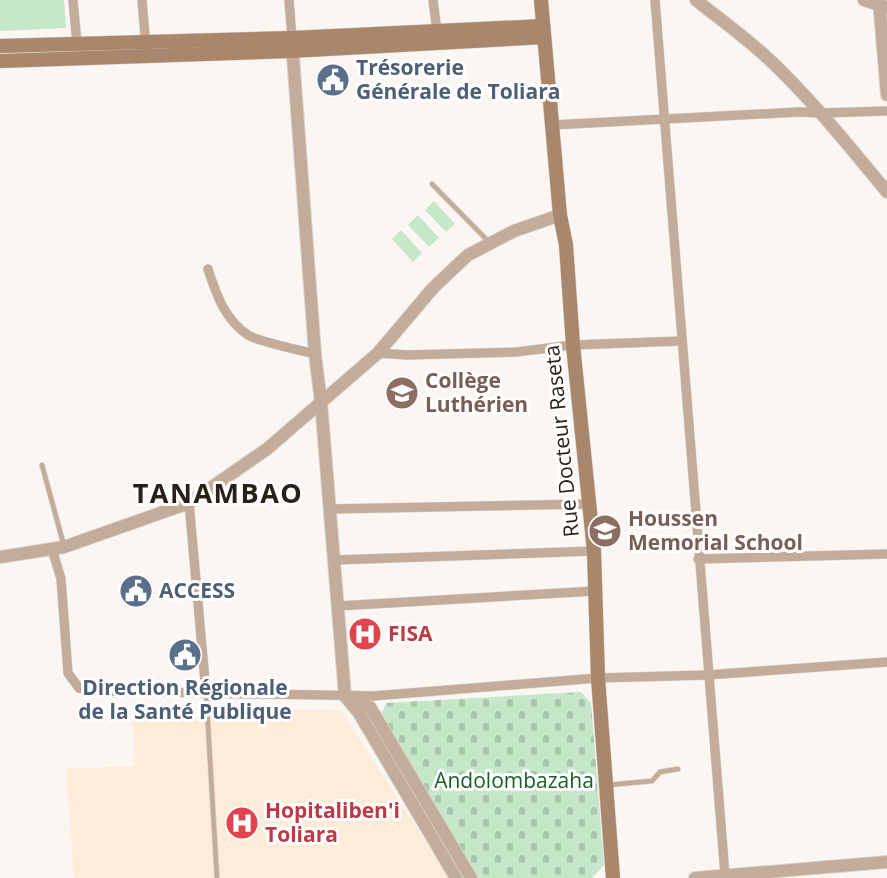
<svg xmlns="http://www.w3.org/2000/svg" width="887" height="878" viewBox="0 0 887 878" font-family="'Open Sans',sans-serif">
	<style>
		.built { fill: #feebd8 }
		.cemetery { fill: url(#cemetery-stones) }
		.garden { fill: #c6e7c9 }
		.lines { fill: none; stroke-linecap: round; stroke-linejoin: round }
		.service-casing { stroke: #d9d4ce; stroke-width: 6 }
		.minor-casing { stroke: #d9d4ce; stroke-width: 10 }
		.tertiary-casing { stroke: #d9d4ce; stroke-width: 14 }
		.secondary-casing { stroke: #d9d4ce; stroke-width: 15 }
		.service { stroke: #c3ac9a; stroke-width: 4.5 }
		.minor { stroke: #c3ac9a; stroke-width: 9 }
		.tertiary { stroke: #c3ac9a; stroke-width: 12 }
		.secondary { stroke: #a9876d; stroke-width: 14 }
		.labels { text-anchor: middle; stroke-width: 6; stroke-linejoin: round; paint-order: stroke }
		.service-label { font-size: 21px; font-weight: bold; fill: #4e5e75; stroke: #fff; text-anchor: start }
		.education-label { font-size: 21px; font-weight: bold; fill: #785e54; stroke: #fff; text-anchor: start }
		.street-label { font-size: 21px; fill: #292017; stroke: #fff }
		.health-label { font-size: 21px; font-weight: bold; fill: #be3a42; stroke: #fff; text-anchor: start }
		.park-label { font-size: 21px; fill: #166029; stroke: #fff }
		.district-label { font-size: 27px; font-weight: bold; letter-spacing: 1.5px; fill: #292017; stroke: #fff }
	</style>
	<defs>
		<pattern id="cemetery-stones" width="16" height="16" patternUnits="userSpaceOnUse" patternTransform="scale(1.5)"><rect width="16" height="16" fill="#c6e7c9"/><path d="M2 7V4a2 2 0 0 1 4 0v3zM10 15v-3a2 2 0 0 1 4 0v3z" fill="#aac6ac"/></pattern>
	</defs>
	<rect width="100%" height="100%" fill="#fbf6f1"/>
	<!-- built -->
	<path class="built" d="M181,708l1,13 49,-1v-11l105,1 6,2 107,166h-375l-8,-109 69,-3 -3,-57z"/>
	<!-- cemetery -->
	<path class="cemetery" d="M581,692l10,11 13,162 -12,13h-119l-93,-161 6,-14z"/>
	<!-- garden -->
	<g class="garden">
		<path d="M0,0h64l2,28 -66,3z"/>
		<path d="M434,201l21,23 -9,8 -21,-22z"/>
		<path d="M418,215l21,23 -10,9 -21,-22z"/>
		<path d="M401,230l21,23 -9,9 -21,-23z"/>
	</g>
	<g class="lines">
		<!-- service casing -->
		<g class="service-casing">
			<g id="service">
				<path d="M432,184l57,58"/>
				<path d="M42,465l22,81"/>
				<path d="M206,692l11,186"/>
				<path d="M608,785l44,-4 8,-9 18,-3"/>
			</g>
		</g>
		<!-- minor casing -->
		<g class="minor-casing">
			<g id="minor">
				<path d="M73,0l4,44"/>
				<path d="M142,0l4,47"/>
				<path d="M289,0l3,38"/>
				<path d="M433,0l4,31"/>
				<path d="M655,0l70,875"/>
				<path d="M552,125l247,-13 22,1 66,-2"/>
				<path d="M208,269c8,25 17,51 40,66 11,7 52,15 67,19"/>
				<path d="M378,353l29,2 109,-3 57,-7 108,-4"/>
				<path d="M189,503l17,189"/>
				<path d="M330,509l259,-5"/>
				<path d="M52,549l9,30 7,94 11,15 15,3 279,5 225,-18 109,-3 180,-13"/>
				<path d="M698,559l189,-5"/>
				<path d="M334,560l260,-9"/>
				<path d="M338,606l257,-15"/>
			</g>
		</g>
		<!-- tertiary casing -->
		<g class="tertiary-casing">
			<g id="tertiary">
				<path d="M696,0c30,24 61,46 88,74 37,37 70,78 103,118"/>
				<path d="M864,0l22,7"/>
				<path d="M879,0l8,95"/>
				<path d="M292,43l23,311 6,48 24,294 14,17 97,165"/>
				<path d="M0,557l64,-10 125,-44 78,-54 111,-96 55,-65 35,-33 46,-24 46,-16"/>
				<path d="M347,697l23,10 101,171"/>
				<path d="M695,878l192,-16"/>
			</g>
		</g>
		<!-- secondary casing -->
		<g class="secondary-casing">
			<g id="secondary">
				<path d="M541,0l19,215 6,30 7,100 21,206 4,127 15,200"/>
				<path d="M0,46l292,-8 251,-12"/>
				<path d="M0,61l291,-10 253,-14"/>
			</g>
		</g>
		<!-- service -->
		<use href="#service" class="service"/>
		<!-- minor -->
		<use href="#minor" class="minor"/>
		<!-- tertiary -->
		<use href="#tertiary" class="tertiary"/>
		<!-- secondary -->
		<use href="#secondary" class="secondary"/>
	</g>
	<!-- icons -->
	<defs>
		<g id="civic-disc" transform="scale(1.725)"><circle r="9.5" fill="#5c6f8a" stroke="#fff"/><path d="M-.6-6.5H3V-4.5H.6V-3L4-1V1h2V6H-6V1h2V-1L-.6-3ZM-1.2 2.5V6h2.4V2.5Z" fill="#fff"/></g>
		<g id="school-disc" transform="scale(1.725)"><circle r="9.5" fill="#8d6e63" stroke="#fff"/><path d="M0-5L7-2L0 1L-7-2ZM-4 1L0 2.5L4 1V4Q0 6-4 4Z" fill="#fff"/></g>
		<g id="hospital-disc" transform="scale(1.725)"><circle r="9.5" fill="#e0444e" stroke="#fff"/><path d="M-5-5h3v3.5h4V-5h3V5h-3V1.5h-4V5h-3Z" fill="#fff"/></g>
	</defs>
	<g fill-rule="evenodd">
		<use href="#civic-disc" x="333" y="80"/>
		<use href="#school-disc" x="402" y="393"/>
		<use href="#school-disc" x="605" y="531"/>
		<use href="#civic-disc" x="136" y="591"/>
		<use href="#hospital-disc" x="365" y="634"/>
		<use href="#civic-disc" x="185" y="655"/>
		<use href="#hospital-disc" x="242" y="823"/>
	</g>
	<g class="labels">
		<!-- service labels -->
		<g class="service-label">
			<text x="356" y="75">Trésorerie<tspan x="356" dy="24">Générale de Toliara</tspan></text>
			<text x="159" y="598">ACCESS</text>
			<text x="185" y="695" text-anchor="middle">Direction Régionale<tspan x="185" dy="24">de la Santé Publique</tspan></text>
		</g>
		<!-- education labels -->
		<g class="education-label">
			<text x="425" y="388">Collège<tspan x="425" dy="24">Luthérien</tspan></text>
			<text x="628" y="526">Houssen<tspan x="628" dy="24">Memorial School</tspan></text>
		</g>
		<!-- street labels -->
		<g class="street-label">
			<text transform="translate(562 441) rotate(-96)" y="7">Rue Docteur Raseta</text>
		</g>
		<!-- health labels -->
		<g class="health-label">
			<text x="388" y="641">FISA</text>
			<text x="265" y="818">Hopitaliben'i<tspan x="265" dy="24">Toliara</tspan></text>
		</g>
		<!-- park labels -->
		<g class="park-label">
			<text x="514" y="788">Andolombazaha</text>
		</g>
		<!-- district labels -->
		<g class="district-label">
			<text x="218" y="503">TANAMBAO</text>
		</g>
	</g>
</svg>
